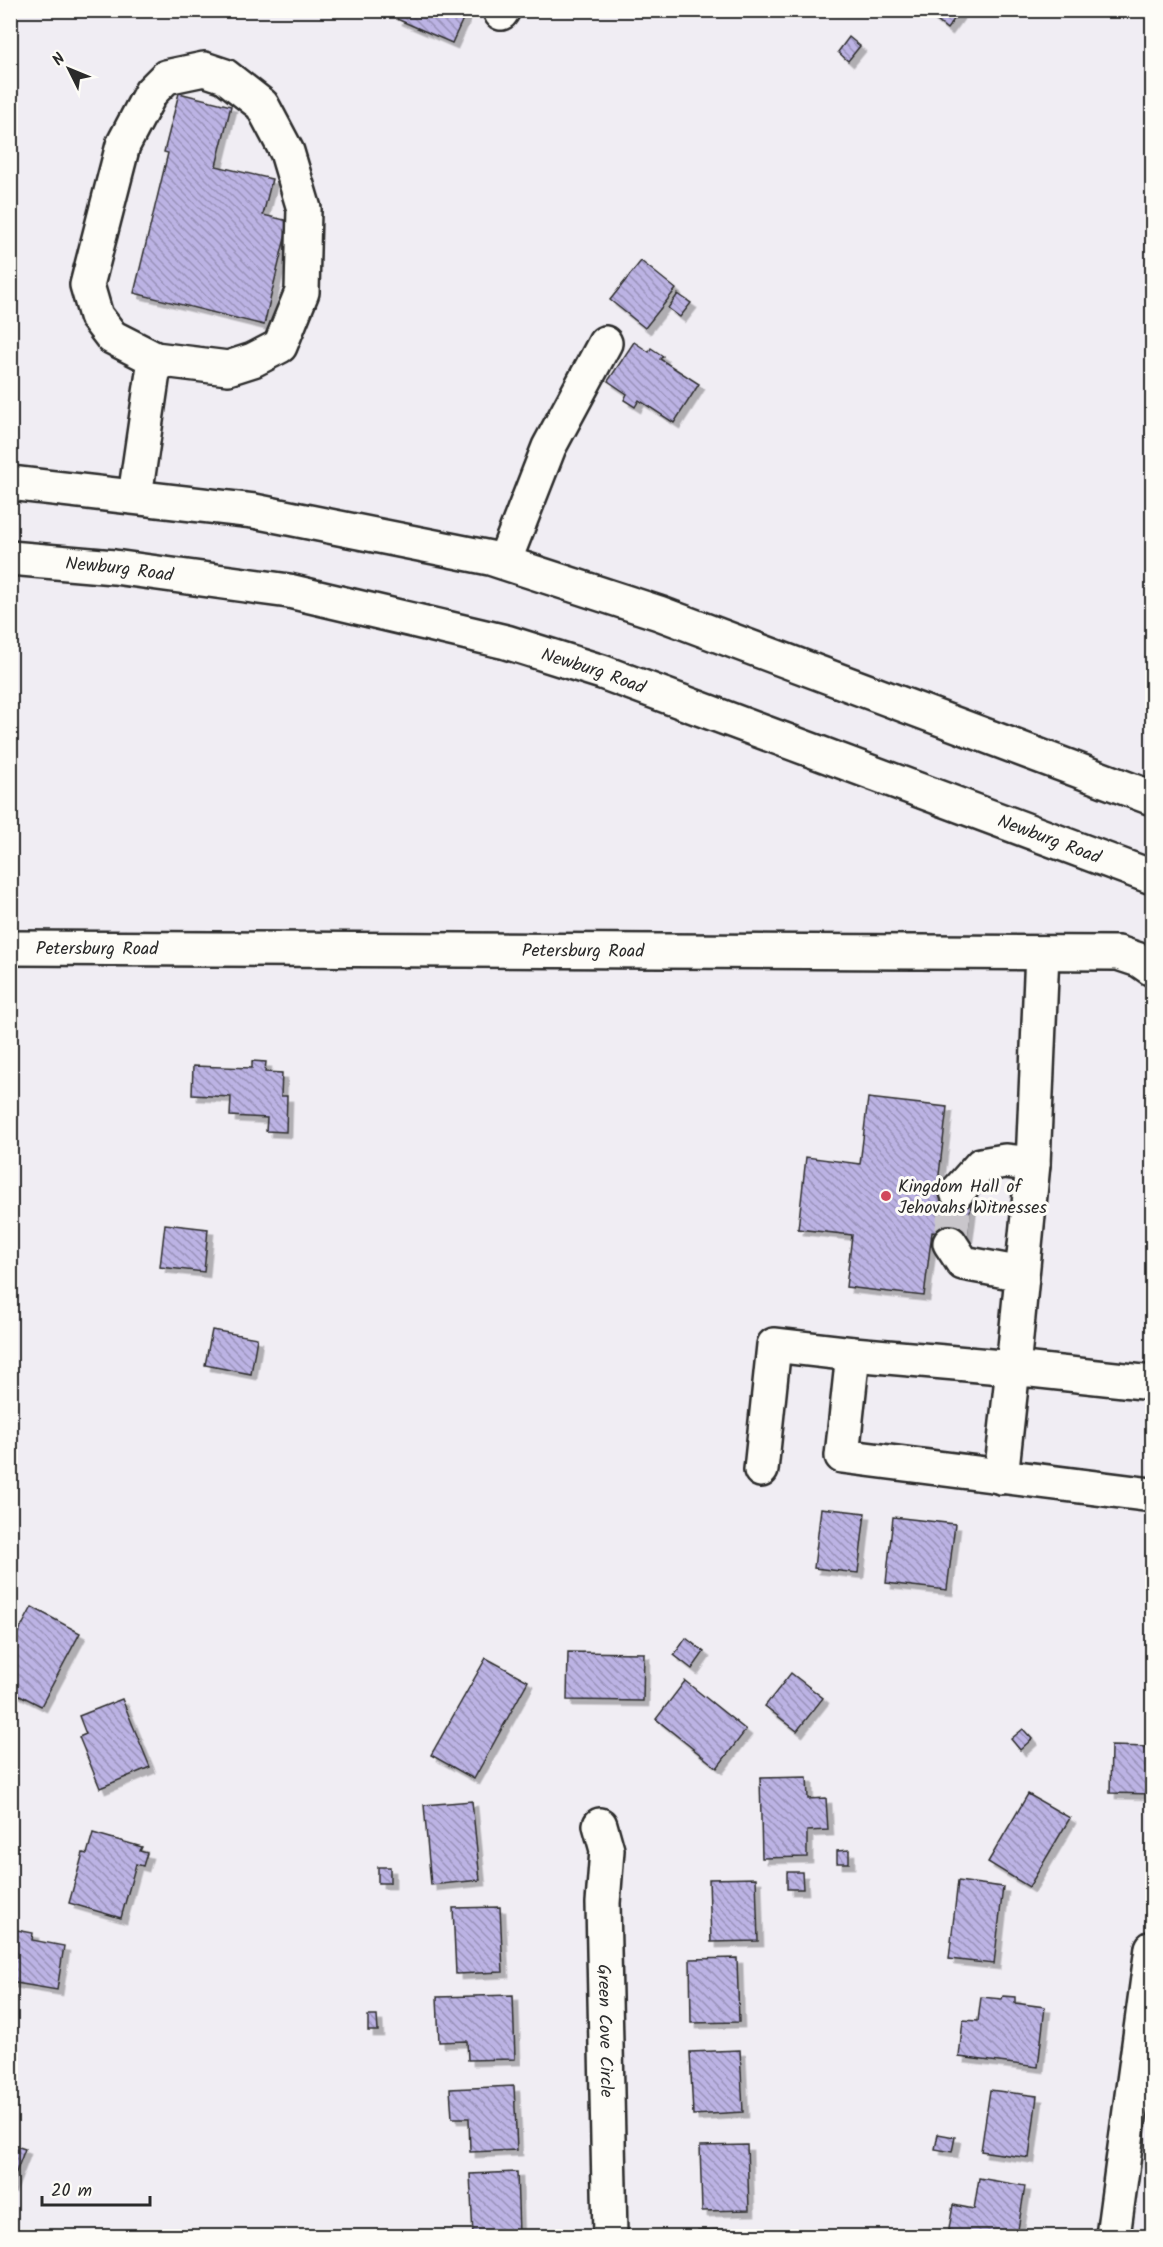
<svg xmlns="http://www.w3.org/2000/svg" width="1163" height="2247" viewBox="0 0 1163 2247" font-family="Kalam,sans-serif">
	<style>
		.building { fill: url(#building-back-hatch); stroke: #2b2b2b; stroke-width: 1.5; filter: url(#shadow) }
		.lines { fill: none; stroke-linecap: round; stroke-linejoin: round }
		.minor-tunnel { stroke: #c9c6cb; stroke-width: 33; stroke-dasharray: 33 16; stroke-linecap: butt }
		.minor-casing { stroke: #2b2b2b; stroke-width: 38 }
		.major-casing { stroke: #2b2b2b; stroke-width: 38 }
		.minor { stroke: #fdfcf7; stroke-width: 33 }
		.major { stroke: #fdfcf7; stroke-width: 33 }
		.poi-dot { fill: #d1495b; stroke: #fdfcf7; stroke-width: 2 }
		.labels { text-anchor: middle; stroke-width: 6; stroke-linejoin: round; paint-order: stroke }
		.street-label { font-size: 18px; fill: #2b2b2b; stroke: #fdfcf7 }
		.poi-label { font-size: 18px; fill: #2b2b2b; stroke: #fdfcf7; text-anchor: start }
	</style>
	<defs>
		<pattern id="building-back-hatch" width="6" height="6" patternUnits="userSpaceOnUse" patternTransform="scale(1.5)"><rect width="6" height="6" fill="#bcb3e4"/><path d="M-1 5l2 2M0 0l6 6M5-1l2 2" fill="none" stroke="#9992b9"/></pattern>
		<filter id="shadow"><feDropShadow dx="5.5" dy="5.5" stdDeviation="0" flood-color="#0004"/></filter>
	</defs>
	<rect width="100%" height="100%" fill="#f0edf3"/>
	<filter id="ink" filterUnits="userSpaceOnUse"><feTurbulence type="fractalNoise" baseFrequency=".0167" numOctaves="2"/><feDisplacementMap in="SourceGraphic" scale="12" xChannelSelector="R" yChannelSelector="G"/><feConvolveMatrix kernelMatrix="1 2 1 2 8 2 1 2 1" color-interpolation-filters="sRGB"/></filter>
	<g filter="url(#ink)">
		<!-- building -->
		<g class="building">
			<path d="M401,10h66l-15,33 -55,-24z"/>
			<path d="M923,10h38l-14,19z"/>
			<path d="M849,37l11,9 -12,15 -10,-9z"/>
			<path d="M179,93l52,13 -15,60 56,13 -9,36 26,6 -25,104 -130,-32 34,-140 -4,-1z"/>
			<path d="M641,261l35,28 -31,39 -35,-28z"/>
			<path d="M678,294l13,9 -11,14 -12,-9z"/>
			<path d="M634,342l15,10 2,-4 12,8 -3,3 39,25 -25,39 -35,-23 -4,7 -11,-7 3,-6 -19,-13z"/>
			<path d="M252,1061l14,1 -1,10 17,1 -1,23h6l-1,36 -20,-1 1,-13 -37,-2 1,-19 -39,-2 1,-29 59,2z"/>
			<path d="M868,1098l79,9 -10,85 35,5 -5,39 -35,-4 -8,64 -78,-9 6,-52 -54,-6 8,-72 54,7z"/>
			<path d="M165,1224l43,5 -4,43 -44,-5z"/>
			<path d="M212,1330l45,8 -6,36 -46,-9z"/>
			<path d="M821,1508l44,5 -7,60 -44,-5z"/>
			<path d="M893,1517l62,7 -8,66 -61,-7z"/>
			<path d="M32,1607l48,26 -39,73 -31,-16v-42z"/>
			<path d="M686,1638l18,14 -12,17 -18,-14z"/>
			<path d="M568,1652l76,1 -1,48 -76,-1z"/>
			<path d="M486,1658l42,23 -54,98 -43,-24z"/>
			<path d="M791,1673l32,25 -26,33 -32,-25z"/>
			<path d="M685,1681l61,49 -29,38 -61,-49z"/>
			<path d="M122,1699l28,68 -50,21 -21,-51 7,-3 -7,-18z"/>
			<path d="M1023,1729l9,10 -12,11 -9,-11z"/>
			<path d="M1111,1746l41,1v47l-42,-1z"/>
			<path d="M807,1777l1,22 18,-1 2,32 -21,1v26l-45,1 -2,-80z"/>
			<path d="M1028,1794l42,24 -41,69 -41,-25z"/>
			<path d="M472,1801l8,79 -49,5 -7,-80z"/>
			<path d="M93,1833l49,14 -2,4 7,2 -4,13 -7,-2 -15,54 -52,-15 14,-50 4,1z"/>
			<path d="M849,1850v13h-12v-12z"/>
			<rect x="378" y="1867" width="12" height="16"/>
			<path d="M787,1872h15l1,17h-16z"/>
			<path d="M756,1878l2,63 -47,1 -2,-63z"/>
			<path d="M958,1881l45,6 -9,77 -45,-5z"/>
			<path d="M500,1907l3,65 -47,2 -3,-66z"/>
			<path d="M17,1930l16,3 -1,7 32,6 -7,44 -47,-8v-46l6,1z"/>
			<path d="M737,1958l2,64 -48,1 -1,-64z"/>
			<path d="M513,1995l2,64 -47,1 -1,-19 -28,1 -2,-45z"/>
			<path d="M1003,1996l12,1v6l30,4 -7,60 -79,-10 4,-37 15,1 3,-24 21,2z"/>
			<path d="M368,2016h9l1,15h-10z"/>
			<path d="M740,2050l3,62 -50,3 -3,-63z"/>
			<path d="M514,2086l3,64 -47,2 -1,-34h-17l-2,-29z"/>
			<path d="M990,2090l47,6 -8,62 -48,-7z"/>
			<path d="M938,2134l17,3 -3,15 -17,-3z"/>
			<path d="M10,2144l15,5 -15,39z"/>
			<path d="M747,2145l2,65 -47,1 -2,-65z"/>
			<path d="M517,2172l2,62 -46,2 -3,-62z"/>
			<path d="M979,2178l46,8 -8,50 -69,-1 5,-30 21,4z"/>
			<path d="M745,2229l1,7h-47l-1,-6z"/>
		</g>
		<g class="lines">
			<!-- minor-tunnel -->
			<path class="minor-tunnel" d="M950,1243l7,-51"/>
			<!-- minor casing -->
			<g class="minor-casing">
				<g id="minor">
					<path d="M501,13l2,-3"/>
					<path d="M135,496l20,-137 73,9 25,-8 27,-14 22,-54 2,-83 -17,-57 -25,-47 -37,-29 -21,-7 -38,8 -15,15 -28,53 -36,140 9,31 16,21 43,22"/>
					<path d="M504,562l45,-115 56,-104"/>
					<path id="s1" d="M10,948l1108,5 21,7 13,9"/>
					<path d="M957,1192l24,-27 24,-4 28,3"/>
					<path d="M950,1243l13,20 59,11"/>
					<path d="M853,1354l-11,102 310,39"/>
					<path d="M761,1470l13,-125 79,9 160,14 20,-204 9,-211"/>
					<path d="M1001,1477l12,-109 139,15"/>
					<path id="s2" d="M600,1825l7,25 -4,53 7,333"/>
					<path d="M1113,2236l39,-288"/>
				</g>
			</g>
			<!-- major casing -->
			<g class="major-casing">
				<g id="major">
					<path d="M10,483l244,28 236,47 169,55 493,185"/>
					<path id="s3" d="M10,558l104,9 175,24 217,51 96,30 550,205"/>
				</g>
			</g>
			<!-- minor -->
			<use href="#minor" class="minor"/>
			<!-- major -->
			<use href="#major" class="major"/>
		</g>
	</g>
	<!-- markers -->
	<circle class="poi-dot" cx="886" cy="1196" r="6"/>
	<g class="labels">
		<!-- street labels -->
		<g class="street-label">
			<text dy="6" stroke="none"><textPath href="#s3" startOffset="110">Newburg Road</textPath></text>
			<text dy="6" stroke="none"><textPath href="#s3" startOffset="596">Newburg Road</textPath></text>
			<text dy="6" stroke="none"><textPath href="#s3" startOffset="1082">Newburg Road</textPath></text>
			<text dy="6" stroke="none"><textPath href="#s1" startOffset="87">Petersburg Road</textPath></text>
			<text dy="6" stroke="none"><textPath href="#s1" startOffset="573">Petersburg Road</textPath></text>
			<text dy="6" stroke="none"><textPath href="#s2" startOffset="207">Green Cove Circle</textPath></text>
		</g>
		<!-- poi labels -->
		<g class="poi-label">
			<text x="898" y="1192">Kingdom Hall of<tspan x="898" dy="21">Jehovahs Witnesses</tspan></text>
		</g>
	</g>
	<!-- margin -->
	<rect width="1163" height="2247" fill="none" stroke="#fdfcf7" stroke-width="36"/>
	<rect x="18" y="18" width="1127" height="2211" fill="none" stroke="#2b2b2b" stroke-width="2" filter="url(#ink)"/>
	<!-- north arrow -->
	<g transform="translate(69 69) rotate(313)" stroke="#fdfcf7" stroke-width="4.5" paint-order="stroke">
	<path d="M0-4.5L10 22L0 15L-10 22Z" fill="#2b2b2b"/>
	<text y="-9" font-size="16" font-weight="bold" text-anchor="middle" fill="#2b2b2b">N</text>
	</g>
	<!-- scale -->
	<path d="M42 2196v9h108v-9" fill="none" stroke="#2b2b2b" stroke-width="3"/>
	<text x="51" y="2196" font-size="18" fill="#2b2b2b" stroke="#fdfcf7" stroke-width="4.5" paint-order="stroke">20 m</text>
</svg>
